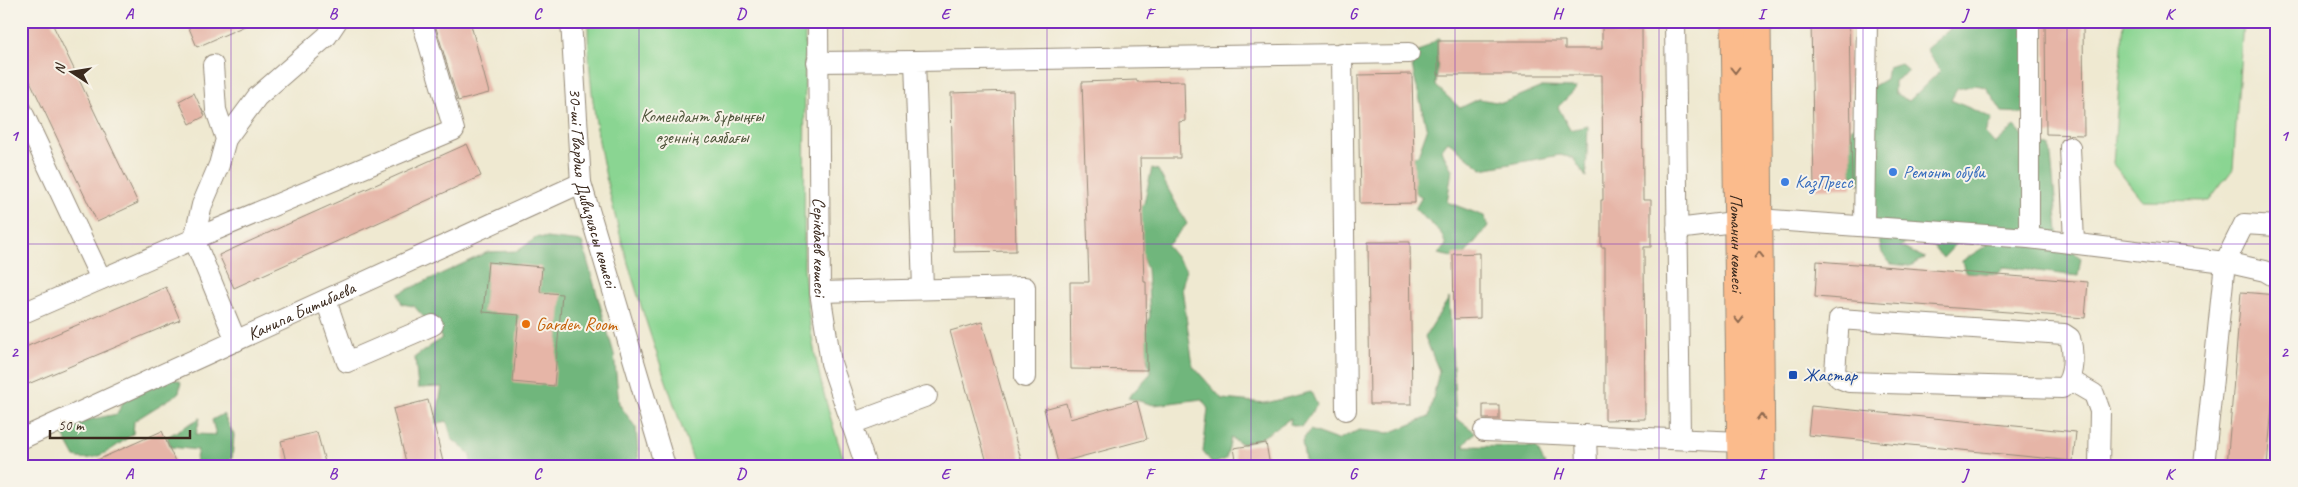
<svg xmlns="http://www.w3.org/2000/svg" width="2298" height="487" viewBox="0 0 2298 487" font-family="Caveat,sans-serif">
	<style>
		.green { fill: #8ad592; stroke: #628058 }
		.forest { fill: #6fb67c; stroke: #55704d }
		.building { fill: #e6b5a7 }
		.lines { fill: none; stroke-linecap: round; stroke-linejoin: round }
		.minor-casing { stroke: #958a78; stroke-width: 22 }
		.major-casing { stroke: #958a78; stroke-width: 27 }
		.minor { stroke: #fff; stroke-width: 20 }
		.major { stroke: #fbbb8c; stroke-width: 25 }
		.oneway { stroke: #916b50 }
		.grid { fill: none; stroke: #7b2cbf; stroke-width: 1; stroke-opacity: 0.55 }
		.shop-dot { fill: #3f7fe0; stroke: #f7f3e8; stroke-width: 2 }
		.food-dot { fill: #e8710a; stroke: #f7f3e8; stroke-width: 2 }
		.transit-dot { fill: #1a4fb4; stroke: #f7f3e8; stroke-width: 2 }
		.labels { text-anchor: middle; stroke-width: 4; stroke-linejoin: round; paint-order: stroke }
		.park-label { font-size: 18px; fill: #4f553b; stroke: #f7f3e8 }
		.shop-label { font-size: 18px; fill: #366cbe; stroke: #f7f3e8; text-anchor: start }
		.street-label { font-size: 18px; fill: #3b2a1e; stroke: #f7f3e8 }
		.food-label { font-size: 18px; fill: #c56008; stroke: #f7f3e8; text-anchor: start }
		.transit-label { font-size: 18px; fill: #164399; stroke: #f7f3e8; text-anchor: start }
		.neatline { fill: none; stroke: #7b2cbf; stroke-width: 2 }
		.grid-label { font-size: 16px; text-anchor: middle; font-weight: bold; fill: #7b2cbf }
	</style>
	<rect width="100%" height="100%" fill="#f7f3e8"/>
	<filter id="ink" filterUnits="userSpaceOnUse"><feTurbulence type="fractalNoise" baseFrequency=".02" numOctaves="2"/><feDisplacementMap in="SourceGraphic" scale="10" xChannelSelector="R" yChannelSelector="G"/><feConvolveMatrix kernelMatrix="1 2 1 2 8 2 1 2 1" color-interpolation-filters="sRGB"/></filter>
	<filter id="wash" filterUnits="userSpaceOnUse"><feTurbulence type="fractalNoise" baseFrequency=".0096" numOctaves="4" result="noise"/><feDisplacementMap in="SourceGraphic" scale="20" xChannelSelector="R" yChannelSelector="G"/><feGaussianBlur stdDeviation="1.12" result="paint"/><feColorMatrix in="noise" values="0 0 0 0 0 0 0 0 0 0 0 0 0 0 0 0 0 1.4 0 .05"/><feComposite in="paint" operator="in"/></filter>
	<g filter="url(#wash)">
		<rect width="100%" height="100%" fill="#efe9d1"/>
		<!-- green -->
		<g class="green">
			<path d="M588,21h217l-1,247c5,73 18,128 42,198h-151c-48,-144 -107,-291 -107,-445z"/>
			<path d="M2124,21h119l-10,148 -24,32 -67,-1 -29,-36z"/>
		</g>
		<!-- forest -->
		<g class="forest">
			<path d="M1945,21h81v92l-24,-1 -16,-25 -11,-2 -18,4 -6,11 41,18 -7,15 10,11 20,-18 16,18 19,2 9,96 22,16 -3,18 -74,-9 -6,7 -33,-2 -3,-11 27,-17 -31,-2 -15,16 -18,-22 -13,-2 -11,13 24,11 -15,8 -19,-2 -9,-11 -12,-58 -27,-32v-28l22,-18 -2,-6 -8,4v-18l31,-18 2,-12 12,-4 9,8 -15,10v12l15,8 31,-30 -14,-22 24,-20z"/>
			<path d="M1439,38l-3,48 24,22 19,-9 23,4 40,-16 35,1 -19,19 12,23 18,-4 -2,51 -13,-19 -13,-3 -78,14 -34,-28 -7,9 11,20 -5,32 37,14 4,10 -27,33 -23,-5 8,-9 -5,-12 -26,-24 7,-12 -21,-14 2,-20 15,-8 9,-25 -17,-72z"/>
			<path d="M1152,168l6,2 29,54 -20,22 19,23 -4,19 11,78 29,33 44,4 45,-11 6,13 -16,22 -11,-3 1,-6 -30,20 -19,6 -11,-6 -5,21 -13,5 -10,-12 5,-43 -6,-10 -48,6 -26,-7 23,-25 -9,-33 8,-24 -3,-47 -18,-46 15,-20z"/>
			<path d="M537,237l45,5 32,112 5,50 17,24 3,38h-169l1,-11 -19,-16 -5,-18 -12,3 7,-37 -24,1 -3,-31 27,-19 -28,-32 -12,-2 -4,-10 90,-42 30,-1z"/>
			<path d="M1449,298l7,120 19,14 -12,14 73,1 10,19h-240l-4,-25 8,-11 27,10 22,-10 30,3 40,-16 10,-46 -14,-34z"/>
			<path d="M164,374l17,8 -2,11 -45,28 -1,13c-17,12 -37,30 -58,23l-13,-24 11,-10 44,-9 17,-34z"/>
			<path d="M223,414l11,21 -2,23 -9,8h-29l4,-16 -27,-3 -4,-10 33,-19 -4,16 20,1 -4,-15z"/>
		</g>
		<g id="blocks">
			<!-- building -->
			<g class="building">
				<path d="M21,21h30l87,182 -41,19 -76,-160z"/>
				<path d="M186,21h70l-59,26z"/>
				<path d="M434,21h36l19,72 -31,8z"/>
				<path d="M1811,21h38l3,167 -38,1z"/>
				<path d="M2045,21h38l1,114 -38,-1z"/>
				<path d="M1602,28h40l1,172h8v47h-7l1,172 -40,1v-173h-4v-47h2l-1,-125h-164v-34h127v8h37z"/>
				<path d="M1412,74l3,129 -55,1 -2,-129z"/>
				<path d="M1137,80v2l47,-1 1,40 -6,1 1,36h-40l4,124h2l1,88 -76,-1 -1,-87h19l-7,-200z"/>
				<path d="M1013,91l3,160 -62,1 -3,-159z"/>
				<path d="M194,93l11,23 -15,8 -11,-23z"/>
				<path d="M467,144l14,32 -247,112 -15,-33z"/>
				<path d="M1368,242h42l2,162h-42z"/>
				<path d="M1480,253v65l-26,1 -1,-65z"/>
				<path d="M1817,261l271,21 -3,36 -270,-21z"/>
				<path d="M488,262l54,5 -2,25 22,2 -8,92 -41,-4 6,-67 -36,-3z"/>
				<path d="M166,287l14,33 -159,67v-38z"/>
				<path d="M2241,292l36,3v51l-10,120h-40z"/>
				<path d="M982,322l41,144h-35l-38,-135z"/>
				<path d="M428,400l16,66h-37l-14,-57z"/>
				<path d="M1137,401l10,38 -89,24 -14,-54 22,-6 4,16z"/>
				<rect x="1483" y="405" width="16" height="14"/>
				<path d="M1811,406l265,26 -3,29 -265,-26z"/>
				<path d="M162,431l15,35h-93z"/>
				<path d="M317,432l9,34h-39l-6,-25z"/>
				<path d="M1266,443l4,23h-33l-3,-18z"/>
			</g>
		</g>
	</g>
	<g filter="url(#ink)">
		<use href="#blocks" fill-opacity="0" stroke="#958a78" stroke-width="1"/>
		<g class="lines">
			<!-- minor casing -->
			<g class="minor-casing">
				<g id="minor">
					<path id="s1" d="M571,21l10,162 84,283"/>
					<path id="s2" d="M818,21l2,271 11,71 35,103"/>
					<path d="M1675,21l5,418"/>
					<path d="M1342,53l4,357"/>
					<path d="M817,62l98,-1"/>
					<path d="M21,109l80,170"/>
					<path d="M226,139l31,-42 70,-61 10,-15"/>
					<path d="M2070,147l4,96"/>
					<path d="M1864,226l3,-205"/>
					<path d="M1677,229l81,-10 271,19 196,24 19,-38 33,2"/>
					<path d="M2029,238v-217"/>
					<path d="M923,288l-8,-227 494,-8"/>
					<path d="M820,292l205,-5v90"/>
					<path d="M326,300l21,62 86,-37"/>
					<path d="M21,314l173,-75 8,-34 17,-40 7,-26 -10,-29 -3,-45"/>
					<path d="M1839,319l225,15 6,4c4,14 5,41 -8,50l-213,-6 -10,-4 -4,-6z"/>
					<path d="M236,341l-42,-102 260,-109 -32,-109"/>
					<path d="M2070,380l24,14 6,17 -1,55"/>
					<path d="M851,424l76,-28"/>
					<path d="M1484,431l257,11"/>
					<path d="M1586,435l1,31"/>
					<path id="s3" d="M21,439l560,-256"/>
					<path d="M2204,466l21,-204 40,9 12,7"/>
				</g>
			</g>
			<!-- major casing -->
			<g class="major-casing">
				<g id="major">
					<path id="s4" d="M1734,21l6,445"/>
					<path d="M1758,21l4,445"/>
				</g>
			</g>
			<!-- minor -->
			<use href="#minor" class="minor"/>
			<!-- major -->
			<use href="#major" class="major"/>
		</g>
		<!-- one-way arrows -->
		<defs><path id="oneway-chevron" d="M-2-3.5L2.5 0L-2 3.5" fill="none" stroke-width="1.6" stroke-linecap="round" stroke-linejoin="round" transform="scale(1.25)"/></defs>
		<g class="oneway">
			<use href="#oneway-chevron" transform="translate(1735 70) rotate(89)"/>
			<use href="#oneway-chevron" transform="translate(1759 255) rotate(-91)"/>
			<use href="#oneway-chevron" transform="translate(1739 320) rotate(89)"/>
			<use href="#oneway-chevron" transform="translate(1761 417) rotate(-91)"/>
		</g>
	</g>
	<!-- grid -->
	<path class="grid" d="M231,21v445M435,21v445M639,21v445M843,21v445M1047,21v445M1251,21v445M1455,21v445M1659,21v445M1863,21v445M2067,21v445M21,244h2256"/>
	<!-- markers -->
	<g class="shop-dot">
		<circle cx="1893" cy="172" r="5"/>
		<circle cx="1785" cy="182" r="5"/>
	</g>
	<circle class="food-dot" cx="526" cy="324" r="5"/>
	<rect class="transit-dot" x="1788" y="370" width="10" height="10" rx="2.5"/>
	<g class="labels">
		<!-- park labels -->
		<g class="park-label">
			<text x="702" y="122">Комендант бұрыңғы<tspan x="702" dy="21">өзеннің саябағы</tspan></text>
		</g>
		<!-- shop labels -->
		<g class="shop-label">
			<text x="1903" y="178">Ремонт обуви</text>
			<text x="1795" y="188">КазПресс</text>
		</g>
		<!-- street labels -->
		<g class="street-label">
			<text dy="6" stroke="none"><textPath href="#s1" startOffset="169">30-ші Гвардия Дивизиясы көшесі</textPath></text>
			<text dy="6" stroke="none"><textPath href="#s4" startOffset="222">Потанин көшесі</textPath></text>
			<text dy="6" stroke="none"><textPath href="#s2" startOffset="226">Серікбаев көшесі</textPath></text>
			<text dy="6" stroke="none"><textPath href="#s3" startOffset="308">Канипа Битибаева</textPath></text>
		</g>
		<!-- food labels -->
		<g class="food-label">
			<text x="536" y="330">Garden Room</text>
		</g>
		<!-- transit labels -->
		<g class="transit-label">
			<text x="1803" y="381">Жастар</text>
		</g>
	</g>
	<!-- margin -->
	<rect width="2298" height="487" fill="none" stroke="#f7f3e8" stroke-width="55"/>
	<!-- north arrow -->
	<g transform="translate(72 72) rotate(282)" stroke="#f7f3e8" stroke-width="4" paint-order="stroke">
	<path d="M0-4L9 19L0 12L-9 19Z" fill="#3b2a1e"/>
	<text y="-8" font-size="14" font-weight="bold" text-anchor="middle" fill="#3b2a1e">N</text>
	</g>
	<!-- scale -->
	<path d="M50 430v8h140v-8" fill="none" stroke="#3b2a1e" stroke-width="2.5"/>
	<text x="58" y="430" font-size="15" fill="#3b2a1e" stroke="#f7f3e8" stroke-width="4" paint-order="stroke">50 m</text>
	<rect x="28" y="28" width="2242" height="432" class="neatline"/>
	<g class="grid-label">
		<text x="129" y="19">A</text>
		<text x="333" y="19">B</text>
		<text x="537" y="19">C</text>
		<text x="741" y="19">D</text>
		<text x="945" y="19">E</text>
		<text x="1149" y="19">F</text>
		<text x="1353" y="19">G</text>
		<text x="1557" y="19">H</text>
		<text x="1761" y="19">I</text>
		<text x="1965" y="19">J</text>
		<text x="2169" y="19">K</text>
		<text x="14" y="141">1</text>
		<text x="2284" y="141">1</text>
		<text x="14" y="357">2</text>
		<text x="2284" y="357">2</text>
		<text x="129" y="479">A</text>
		<text x="333" y="479">B</text>
		<text x="537" y="479">C</text>
		<text x="741" y="479">D</text>
		<text x="945" y="479">E</text>
		<text x="1149" y="479">F</text>
		<text x="1353" y="479">G</text>
		<text x="1557" y="479">H</text>
		<text x="1761" y="479">I</text>
		<text x="1965" y="479">J</text>
		<text x="2169" y="479">K</text>
	</g>
</svg>
